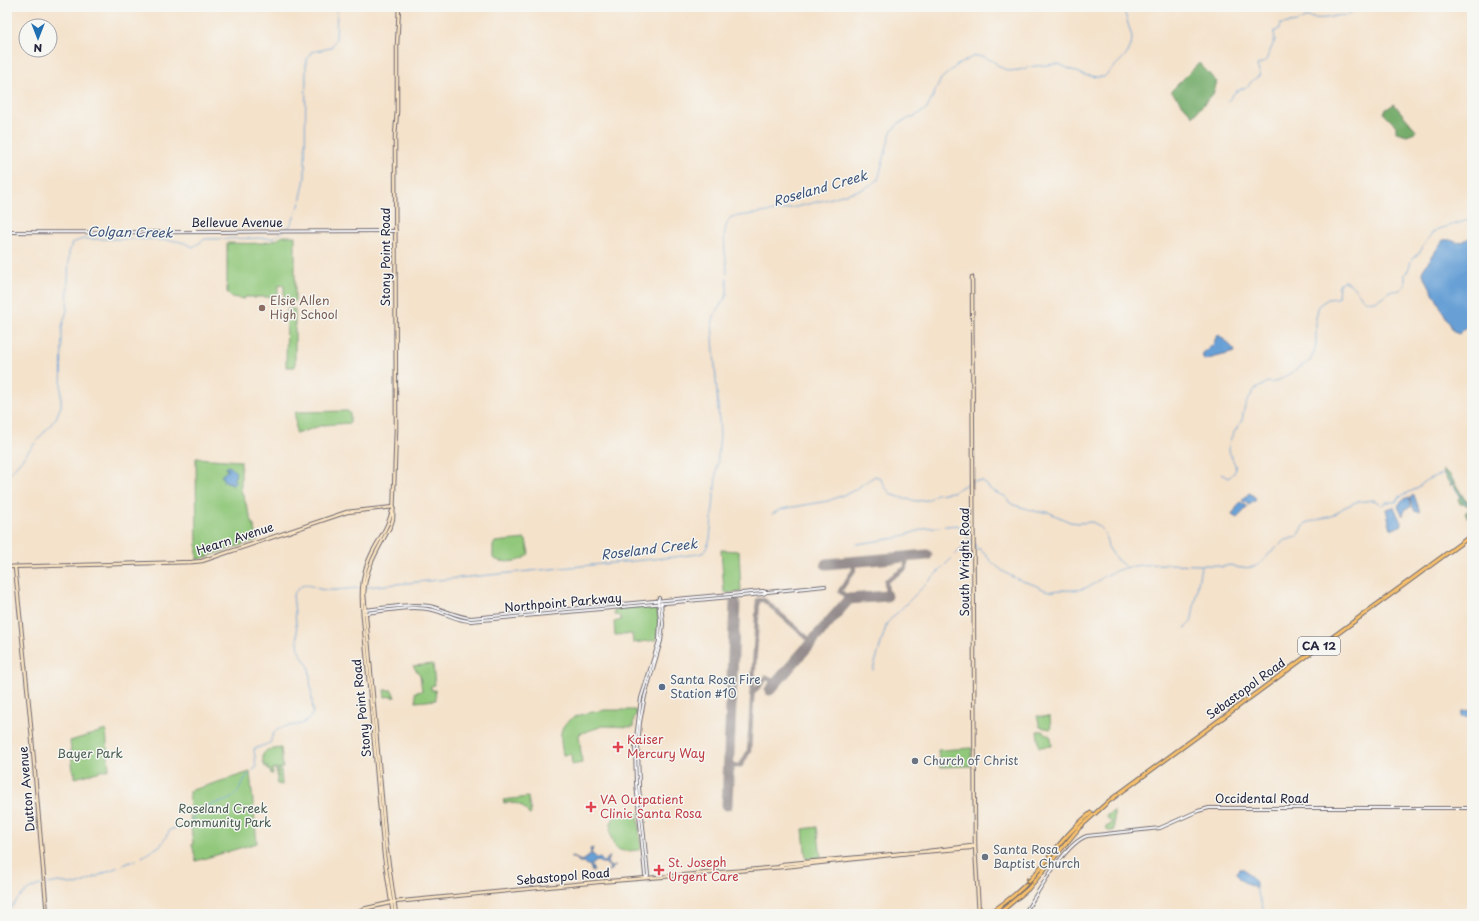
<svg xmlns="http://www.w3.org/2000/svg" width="1479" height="921" viewBox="0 0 1479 921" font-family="'Playpen Sans',sans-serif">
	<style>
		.green { fill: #92c87b; stroke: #5a755b }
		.forest { fill: #75ac6b; stroke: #4c6753 }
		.water { fill: #68a0d6; stroke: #456188 }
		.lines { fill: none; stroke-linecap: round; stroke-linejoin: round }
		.stream { stroke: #68a0d6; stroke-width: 1 }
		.taxiway { stroke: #8b8283; stroke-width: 4.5 }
		.runway { stroke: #8b8283; stroke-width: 11 }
		.tertiary-casing { stroke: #6c656d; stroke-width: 4 }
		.secondary-casing { stroke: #6c656d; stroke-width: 4.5 }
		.primary-casing { stroke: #6c656d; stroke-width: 5 }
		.tertiary { stroke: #fff; stroke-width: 2 }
		.secondary { stroke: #fce6c4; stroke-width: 2.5 }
		.primary { stroke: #f7c06c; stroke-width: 3 }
		.oneway { stroke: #8c7154 }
		.education-dot { fill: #8d6e63; stroke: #f6f6f2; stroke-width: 1.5 }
		.service-dot { fill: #5c6f8a; stroke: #f6f6f2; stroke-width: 1.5 }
		.health-dot { fill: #e0444e; stroke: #f6f6f2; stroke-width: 1.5 }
		.worship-dot { fill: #6b7280; stroke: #f6f6f2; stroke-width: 1.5 }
		.labels { text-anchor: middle; stroke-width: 3; stroke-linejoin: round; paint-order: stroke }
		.shield { fill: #f6f6f2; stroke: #626272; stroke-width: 1 }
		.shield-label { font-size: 11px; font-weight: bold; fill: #22223b }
		.street-label { font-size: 12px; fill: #22223b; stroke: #f6f6f2 }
		.education-label { font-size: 12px; fill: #785e54; stroke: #f6f6f2; text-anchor: start }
		.service-label { font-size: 12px; fill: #4e5e75; stroke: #f6f6f2; text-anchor: start }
		.health-label { font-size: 12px; fill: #be3a42; stroke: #f6f6f2; text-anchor: start }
		.park-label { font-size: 12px; fill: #495c51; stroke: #f6f6f2 }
		.worship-label { font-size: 12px; fill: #5b616d; stroke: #f6f6f2; text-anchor: start }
		.water-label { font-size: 13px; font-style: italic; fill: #3e5479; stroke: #f6f6f2 }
	</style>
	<rect width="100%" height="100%" fill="#f6f6f2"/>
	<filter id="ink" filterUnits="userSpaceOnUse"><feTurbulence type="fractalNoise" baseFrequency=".025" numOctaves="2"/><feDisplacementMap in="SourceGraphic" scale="8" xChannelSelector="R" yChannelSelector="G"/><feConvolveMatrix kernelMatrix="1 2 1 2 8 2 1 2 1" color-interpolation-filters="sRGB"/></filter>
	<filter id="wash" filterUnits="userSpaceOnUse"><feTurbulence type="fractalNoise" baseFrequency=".012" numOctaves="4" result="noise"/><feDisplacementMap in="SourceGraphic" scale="16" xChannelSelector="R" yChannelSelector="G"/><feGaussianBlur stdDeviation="0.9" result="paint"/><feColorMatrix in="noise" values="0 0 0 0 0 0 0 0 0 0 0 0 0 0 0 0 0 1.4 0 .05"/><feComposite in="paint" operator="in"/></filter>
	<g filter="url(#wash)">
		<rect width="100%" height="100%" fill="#f4e2cb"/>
		<!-- green -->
		<g class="green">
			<path d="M283,236h12v65h-11v-16l-6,1v11h-23v2l-1,-2h-9l-1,2 -13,-2 -4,-5v-49c15,0 43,3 56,-7z"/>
			<path d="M287,309h8v58h-9z"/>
			<path d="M348,411l2,2v10l-27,2 -27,9 -1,-20 1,-2z"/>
			<path d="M196,458l45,3v29l17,48 -1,2 -60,20z"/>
			<path d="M525,539l1,1 3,13c-5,10 -28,11 -36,5v-12l2,-4z"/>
			<path d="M721,550l18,1 2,41 -15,1 -2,-2z"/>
			<path d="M654,605l3,2 2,17 -3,16 -23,3 -1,-9 -17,1 -1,-13 7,-2 -1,-4 -6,-1 1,-6z"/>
			<path d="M433,664l2,21 -4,1v4h4l1,10 -20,2 -1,-10 7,-1 -2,-16 -7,-9z"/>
			<path d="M384,690h8l3,7 -1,1 -2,-2 -7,1z"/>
			<path d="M605,710h30l2,3 -3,5 -1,9 -30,-1 -24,8 3,29 -10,2 -1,-11 -8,1c-1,-7 -3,-15 -2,-22 3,-19 29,-20 44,-23z"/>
			<path d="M1037,716l13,1 1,12 -11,-2z"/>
			<path d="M106,730l3,39 -34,9v-6h-2l-3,-31z"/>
			<path d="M1037,731h6l8,6 1,9 -13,1z"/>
			<path d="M281,748l2,20 -11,1 1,5h-2l-1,-4h-2l-1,-4 -2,1 -2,-6v-7l4,-4z"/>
			<path d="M972,748l-1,18 -31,1 -2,-17z"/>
			<path d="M276,769h5l1,16 -5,-1v-7l2,-1h-3v-3l3,-1h-3z"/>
			<path d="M250,772l7,71 -61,18 -4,-17 1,-1c-3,-18 -3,-35 -4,-52z"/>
			<path d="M528,797l3,17 -2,1c-5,-10 -14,-14 -25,-12l-1,-3z"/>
			<path d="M1114,811v20h-6l-3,-3 7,-5 -6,-7z"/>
			<path d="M636,812l2,2 3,34 -2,2c-6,0 -15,3 -21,-1 -9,-6 -11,-28 -1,-34 5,-3 13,-2 19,-3z"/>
			<path d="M817,827l4,30 -15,2 -3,-30z"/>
		</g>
		<!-- forest -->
		<g class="forest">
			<path d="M1199,63l18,19 -4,12 -20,22 -22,-25z"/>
			<path d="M1394,104l22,26 -1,2 -8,3 -11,-3v-6l-12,-12 1,-4z"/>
			<path d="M1443,470l7,5 15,25 7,1v11l-3,5h-2l-2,-4 6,-5 -6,-4h-5l-2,-5 2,-3 -8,-14 -1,4 -9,-15z"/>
		</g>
		<!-- water -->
		<g class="water">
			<path d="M1472,236v85l-13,13 -5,-2 -31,-58v-4l20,-30c15,-2 11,9 29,-4z"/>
			<path d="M1217,335h2l15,14 1,3 -31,8 -2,-6 11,-9z"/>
			<path d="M229,466l7,6 -1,1 1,2 -3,5 3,1 -3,4h-2v-3l-4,1v-2l-4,1 1,-4 -3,-2 7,-6v-1h-3l1,-2z"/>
			<path d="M1249,493l4,2 3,5 -7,5 -7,-5z"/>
			<path d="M1413,494l1,1 6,17 -6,-2 -4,-12z"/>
			<path d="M1409,497l2,10 -6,2 -2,7 -5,-10 4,-6z"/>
			<path d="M1240,502l7,4v2l-10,10 -5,-3z"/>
			<path d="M1394,507l8,18 -11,5 -5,-21z"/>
			<path d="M1472,710v8l-11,-1 1,-6z"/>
			<path d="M593,848l-2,6 3,1 2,3h4l4,4 6,-6 -3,5 1,4 4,2 4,-1 -4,2v2l-3,1h-1l2,-3 -5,-5h-3l-5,-2 -6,4 3,6 -2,1 -2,-6 -7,-4h-4l-4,-4h-4v-2l10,5 6,-3 4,-5 -1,-4z"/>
			<path d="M1239,869h5l12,13v6c-9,-3 -17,-8 -20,-16z"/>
		</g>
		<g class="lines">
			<!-- stream -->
			<g class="stream">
				<path d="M1248,86l5,-6 7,-5 -3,-10 8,-3 10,-22 -1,-8 5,-3 2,-5 16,-2 10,-5c9,2 19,2 28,-1 10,-2 16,3 23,-9"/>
				<path d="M1228,101l7,-9 11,-5"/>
				<path d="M1407,273l5,-14 8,-7 5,-9 7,-10 6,-4 34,-10"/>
				<path d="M727,274c0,-16 -8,-44 4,-57l52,-7 38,-9 42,-12 9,-5 6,-4 13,-48 8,-9 16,-7 12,-7 14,-30 15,-13 18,-10 10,1 9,4 7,6 9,4 10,-1 16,-4 23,-2 26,11 13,2h7l23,-23 4,-8 1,-9 -9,-30"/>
				<path d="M1221,474l7,4c17,-11 0,-17 1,-32 1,-10 6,-15 11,-22 3,-4 3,-11 4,-15 2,-6 6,-12 9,-17 2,-4 9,-5 14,-10l4,1 8,-3 31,-19 4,-9 2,-7v-28l3,-12 9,-6 10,-1 1,-14 4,-3c14,1 17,27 34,19 5,-2 9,-7 13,-9 7,0 11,0 15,-6v-11"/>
				<path d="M1444,474l5,4 15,24 8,2"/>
				<path d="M7,477l49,-59 5,-12 1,-79 5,-17 2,-57 3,-10 11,-4h64c18,3 28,-2 46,8l12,-8 68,-1 17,-12 10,-23 5,-25 1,-116 5,-10 20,-4 5,-9 1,-32"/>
				<path d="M974,481h9l8,9 15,7 4,6 4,2 24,7h10l22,10 9,1 13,-1 6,3 5,5"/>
				<path d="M1382,505l4,-3h10l3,-5 17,-8 12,-10 14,-5"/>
				<path d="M772,514l10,-5 46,-8 23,-9 24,-16 5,2 5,9 6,7 11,4 14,3 12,-1 8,-6 17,-2 19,-11"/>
				<path d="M1105,533l3,14 9,13 9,7"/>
				<path d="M857,544l39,-6 31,-10 30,-3 3,2 12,16 -7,3 -4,3 -74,74 -14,47"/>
				<path d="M975,544v5h5l11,12"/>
				<path d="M992,562c14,13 23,17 40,22 6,2 11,6 17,7 4,1 8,-1 13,-1 19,1 27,-1 42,-14"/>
				<path d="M1106,576c26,-18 78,-10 109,-11l7,2 8,-2 10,3 14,-1 7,-4 7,-8 16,-14 14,-5 8,-13 26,-7 11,-8 13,-6 18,-2 6,4"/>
				<path d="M366,587l308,-30 24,-3 7,-2 5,-13 10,-104 -8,-111 3,-10 12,-19v-17"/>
				<path d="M1185,628l6,-6 1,-4 9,-52"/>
				<path d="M253,770l3,-2 -2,-19 16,-6c1,-2 2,-7 3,-9 12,-15 32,-1 40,-22l-4,-45 -10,-16 -6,-56c13,-19 18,-5 34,-5 11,1 22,-2 33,-2"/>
				<path d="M142,857l19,-12 9,-15 21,-8c2,-4 3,-9 6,-11 11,-9 28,-6 38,-16 6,-6 7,-15 14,-21"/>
				<path d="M123,865l13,-5"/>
				<path d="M48,884l11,-2 18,3 41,-18"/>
				<path d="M1256,888l9,26"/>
				<path d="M7,913c9,-13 19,-25 34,-28"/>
			</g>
			<!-- taxiway -->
			<g class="taxiway">
				<path d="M887,596l-1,-15 20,-13v-11"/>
				<path d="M849,599l-9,-8 14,-21 -1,-8"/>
				<path d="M753,693l14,-16 8,7"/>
				<path d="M728,768l13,-3 8,-14 9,-151h6l48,42"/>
			</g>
			<!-- runway -->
			<g class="runway">
				<path d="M826,564l101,-9"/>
				<path d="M770,690l79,-91 38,-3"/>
				<path d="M727,805l8,-203"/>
			</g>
		</g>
	</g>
	<g filter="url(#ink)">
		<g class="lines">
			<!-- tertiary casing -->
			<g class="tertiary-casing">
				<g id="tertiary">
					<path d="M7,232c130,1 259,-1 389,-1"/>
					<path d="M364,610c21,-2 44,-7 65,-4 15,3 27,11 42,12l292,-27 3,1"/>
					<path d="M365,613c21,-2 46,-8 68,-3 13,3 24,11 38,11l292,-27 4,-2 58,-6"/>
					<path d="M647,878l-2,-3 -9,-92 -1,-36 6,-49 18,-57 1,-21 -2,-20 1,-2"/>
					<path d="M647,878l1,-3 -9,-87 -1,-41 2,-25 5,-26 16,-55 2,-17 -2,-21"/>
					<path d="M1024,914c13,-20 41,-71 63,-78l73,-8 38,-17 11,-3h263"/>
				</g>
			</g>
			<!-- secondary casing -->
			<g class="secondary-casing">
				<g id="secondary">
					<path d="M972,277l3,569 4,68"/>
					<path d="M392,511c-5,20 -13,27 -21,44 -10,20 -10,40 -8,61l21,239 9,59"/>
					<path d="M7,567l185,-5 10,-1 145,-49 47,-5"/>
					<path d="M15,567l15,149 17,198"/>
					<path d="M928,851l44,-5"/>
					<path d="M780,866l3,-2 123,-11"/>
					<path d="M349,914l14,-5 31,-7 204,-20 185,-15 125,-14 62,-5 5,-2"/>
					<path d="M396,914l-10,-69 -22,-251c1,-27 15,-46 27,-69l2,-6 3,-90 -1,-293 2,-25v-66l2,-38"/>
				</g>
			</g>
			<!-- primary casing -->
			<g class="primary-casing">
				<g id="primary">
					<path d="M979,908l5,4 6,-1"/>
					<path d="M988,914c16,-10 30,-21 43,-35 20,-23 36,-47 60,-66"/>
					<path d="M998,914l30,-25 51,-61 30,-27 363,-266"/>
				</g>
			</g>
			<!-- tertiary -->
			<use href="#tertiary" class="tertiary"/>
			<!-- secondary -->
			<use href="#secondary" class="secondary"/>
			<!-- primary -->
			<use href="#primary" class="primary"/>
		</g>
		<!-- one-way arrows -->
		<defs><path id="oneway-chevron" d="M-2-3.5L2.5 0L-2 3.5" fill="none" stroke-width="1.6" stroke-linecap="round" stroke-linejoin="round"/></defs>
		<use class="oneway" href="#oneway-chevron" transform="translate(1028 882) rotate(133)"/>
	</g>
	<!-- markers -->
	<circle class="education-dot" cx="262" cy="308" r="4"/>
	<circle class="service-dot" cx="662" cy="687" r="4"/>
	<g class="health-dot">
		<path d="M616 741h4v4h4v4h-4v4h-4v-4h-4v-4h4z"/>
		<path d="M589 801h4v4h4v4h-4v4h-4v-4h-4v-4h4z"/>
		<path d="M657 864h4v4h4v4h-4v4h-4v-4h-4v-4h4z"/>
	</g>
	<g class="worship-dot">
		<circle cx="915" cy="761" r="4"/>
		<circle cx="985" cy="857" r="4"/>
	</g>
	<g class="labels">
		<!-- shield labels -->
		<rect class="shield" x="1298" y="637" width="42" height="18" rx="3"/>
		<g class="shield-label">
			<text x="1319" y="650">CA 12</text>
		</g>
		<!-- street labels -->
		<g class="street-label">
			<text x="237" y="227">Bellevue Avenue</text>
			<text transform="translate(386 257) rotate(-90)" y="4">Stony Point Road</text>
			<text transform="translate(235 539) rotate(-18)" y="4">Hearn Avenue</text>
			<text transform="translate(965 562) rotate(-90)" y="4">South Wright Road</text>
			<text transform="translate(563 603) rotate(-5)" y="4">Northpoint Parkway</text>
			<text transform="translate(1246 689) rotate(-36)" y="4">Sebastopol Road</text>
			<text transform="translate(362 708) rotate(-96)" y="4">Stony Point Road</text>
			<text transform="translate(27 789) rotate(-95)" y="4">Dutton Avenue</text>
			<text x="1262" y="803">Occidental Road</text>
			<text transform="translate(563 877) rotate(-5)" y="4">Sebastopol Road</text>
		</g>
		<!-- education labels -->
		<g class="education-label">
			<text x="270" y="305">Elsie Allen<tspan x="270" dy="14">High School</tspan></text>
		</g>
		<!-- service labels -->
		<g class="service-label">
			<text x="670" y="684">Santa Rosa Fire<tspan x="670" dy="14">Station #10</tspan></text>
		</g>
		<!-- health labels -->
		<g class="health-label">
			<text x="627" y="744">Kaiser<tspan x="627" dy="14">Mercury Way</tspan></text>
			<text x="600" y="804">VA Outpatient<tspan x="600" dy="14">Clinic Santa Rosa</tspan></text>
			<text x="668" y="867">St. Joseph<tspan x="668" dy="14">Urgent Care</tspan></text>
		</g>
		<!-- park labels -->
		<g class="park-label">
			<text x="90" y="758">Bayer Park</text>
			<text x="223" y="813">Roseland Creek<tspan x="223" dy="14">Community Park</tspan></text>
		</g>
		<!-- worship labels -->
		<g class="worship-label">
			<text x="923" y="765">Church of Christ</text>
			<text x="993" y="854">Santa Rosa<tspan x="993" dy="14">Baptist Church</tspan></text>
		</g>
		<!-- water labels -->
		<g class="water-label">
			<text transform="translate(820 188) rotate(-16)" y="5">Roseland Creek</text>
			<text transform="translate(130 232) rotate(1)" y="5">Colgan Creek</text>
			<text transform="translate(649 549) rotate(-7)" y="5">Roseland Creek</text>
		</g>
	</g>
	<!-- margin -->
	<rect width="1479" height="921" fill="none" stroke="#f6f6f2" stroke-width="24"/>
	<!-- north arrow -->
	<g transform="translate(38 38) rotate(180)"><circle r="19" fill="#f6f6f2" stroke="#a1a1a9"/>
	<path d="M0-3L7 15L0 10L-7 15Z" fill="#1f6fb2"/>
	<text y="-6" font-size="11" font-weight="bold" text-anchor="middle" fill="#22223b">N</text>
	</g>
</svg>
